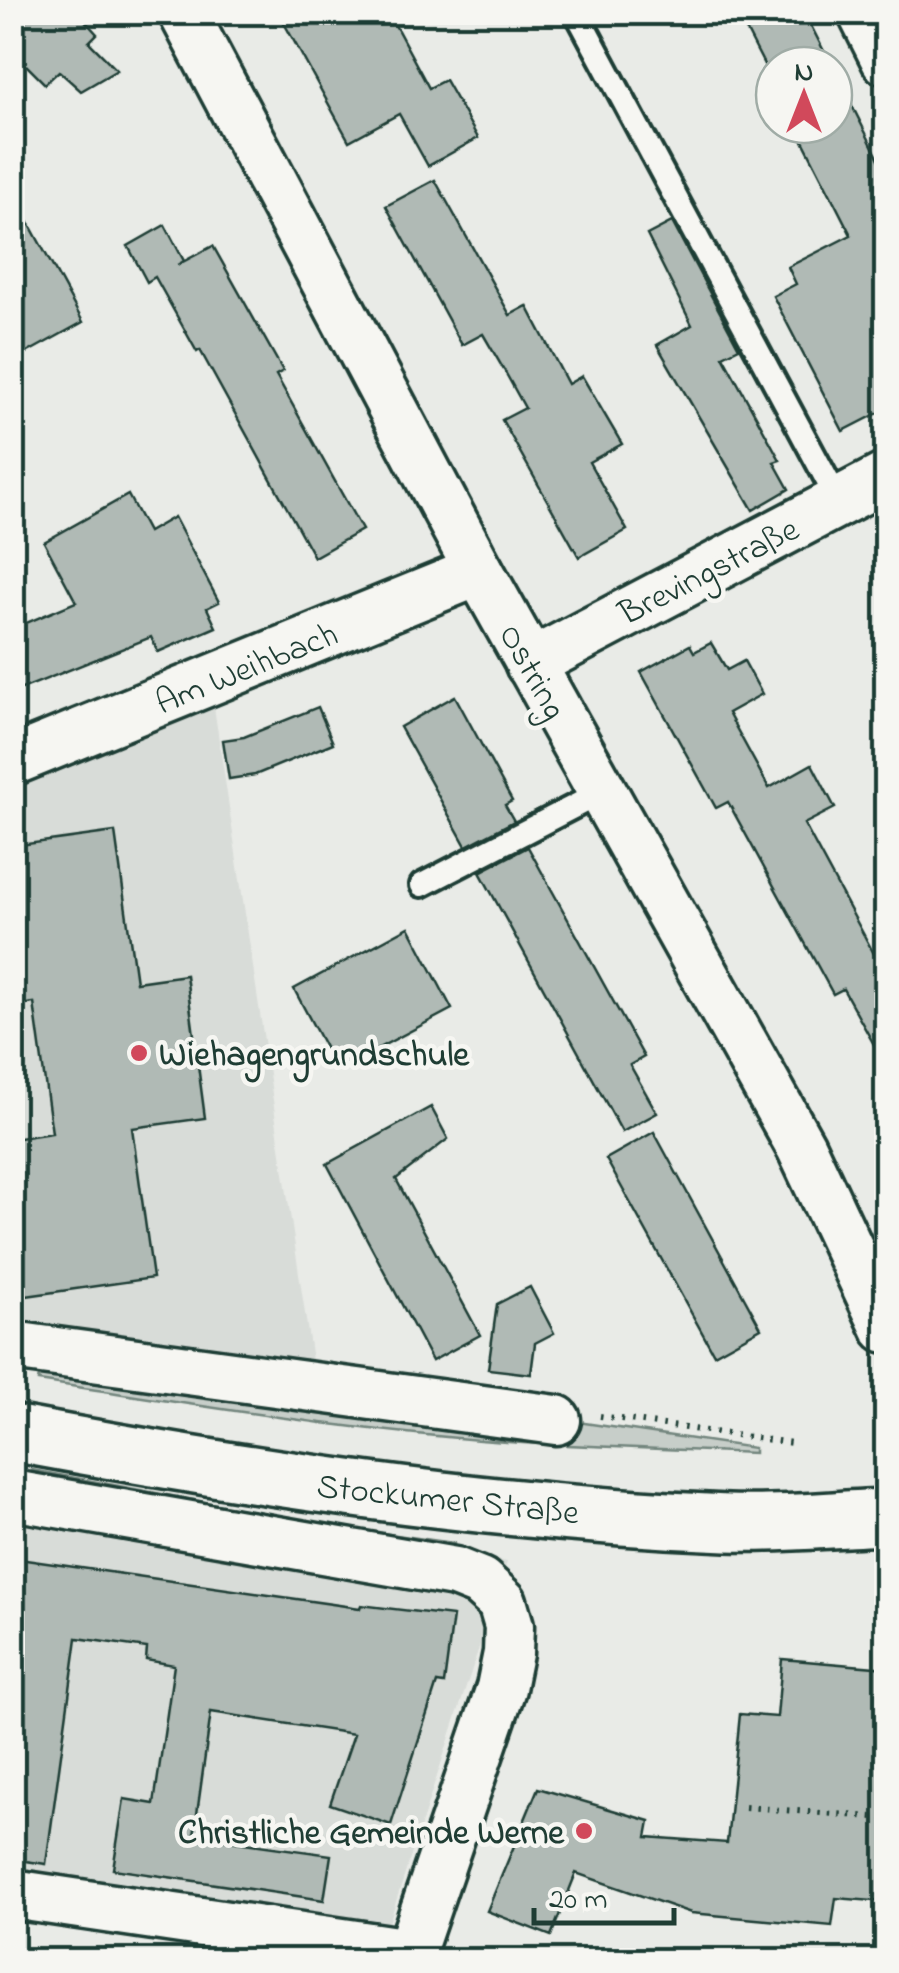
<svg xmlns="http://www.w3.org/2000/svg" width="899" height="1973" viewBox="0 0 899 1973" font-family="'Indie Flower',sans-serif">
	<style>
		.built { fill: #d8dcd8 }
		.green { fill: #c7cec9; stroke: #73867e; stroke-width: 2.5 }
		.building { fill: #b0bab5; stroke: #1f3d34; stroke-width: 2.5 }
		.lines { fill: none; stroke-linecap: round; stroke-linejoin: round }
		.lane-casing { stroke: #1f3d34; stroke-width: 30 }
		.street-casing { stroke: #1f3d34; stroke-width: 55 }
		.secondary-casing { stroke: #1f3d34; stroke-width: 62 }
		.path { stroke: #1f3d34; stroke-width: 6; stroke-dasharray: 2.5 8; stroke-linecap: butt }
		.lane { stroke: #f6f6f2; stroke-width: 22 }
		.street { stroke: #f6f6f2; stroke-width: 48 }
		.secondary { stroke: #f6f6f2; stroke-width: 55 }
		.poi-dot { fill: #d1495b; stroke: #f6f6f2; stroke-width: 4 }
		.labels { text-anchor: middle; stroke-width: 9; stroke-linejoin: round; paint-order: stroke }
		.street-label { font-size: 35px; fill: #1f3d34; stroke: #f6f6f2 }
		.poi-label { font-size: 35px; font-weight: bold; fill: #1f3d34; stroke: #f6f6f2; text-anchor: start }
	</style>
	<rect width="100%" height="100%" fill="#e9ebe7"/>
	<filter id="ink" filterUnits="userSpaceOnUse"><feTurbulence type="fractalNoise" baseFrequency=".01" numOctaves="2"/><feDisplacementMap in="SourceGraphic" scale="20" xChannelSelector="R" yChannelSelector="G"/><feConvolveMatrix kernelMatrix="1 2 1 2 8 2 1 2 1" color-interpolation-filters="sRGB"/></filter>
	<g filter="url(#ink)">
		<!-- built -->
		<g class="built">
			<path d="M214,707l98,653 -299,-41v-532z"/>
			<path d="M13,1477l494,85 -121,370 -373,-55z"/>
		</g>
		<!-- green -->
		<g class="green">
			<path d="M41,1367l501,70 -2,7c-168,-9 -335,-38 -502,-63z"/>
			<path d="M571,1421l183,27v5l-186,-8z"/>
			<path d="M32,1470l314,58 108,15 -1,11 -423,-73z"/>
		</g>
		<!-- building -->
		<g class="building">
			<path d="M12,12h65l20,22 -8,8 28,28 -36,21 -22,-20 -14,13 -33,-33z"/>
			<path d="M278,12h110l41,76 16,-8 33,58 -50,28 -29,-52 -50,27z"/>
			<path d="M737,12h67l27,53h-57v19z"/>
			<path d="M834,70l52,103v236l-43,22 -70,-135 23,-12 -8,-17 63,-32 -56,-110h39z"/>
			<path d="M435,180l75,135 17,-9 41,78 14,-8 40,68 -33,18 38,68 -48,27 -77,-137 23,-12 -21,-38 -21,-36 -21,11 -76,-139z"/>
			<path d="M12,192l71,130 -71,39z"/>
			<path d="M672,222l67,126 -16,8 57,104 -6,2 15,27 -36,21 -96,-165 35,-20 -45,-90z"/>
			<path d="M165,225l19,36 -7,4 36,-19 70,125 -7,4 86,155 -48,27 -114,-207 -3,2 -42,-75 -8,5 -19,-36z"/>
			<path d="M128,495l20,37 26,-15 45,85 -12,6 9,19 -58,25 -7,-15 -139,56v-64l64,-27 -32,-60z"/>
			<path d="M711,643l16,27 17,-9 18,33 -34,19 41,75 43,-24 23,44 -31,16 82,152v90l-43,-77 -10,5 -105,-192 -12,6 -75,-136 49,-27 4,7z"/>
			<path d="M455,696l57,105 -7,4 9,16 -48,25 -66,-119z"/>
			<path d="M318,707l15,36 -78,32 -26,4 -6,-39 21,-3z"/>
			<path d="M115,832l21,150 50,-7 19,143 -73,10 21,150 -141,20v-159l40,-6 -18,-130 -22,3v-160z"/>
			<path d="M528,847l116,210 -14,8 27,48 -35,19 -142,-260z"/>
			<path d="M409,927l43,82 -115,61 -43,-81z"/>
			<path d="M431,1107l17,32 -52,40 84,156 -48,26 -105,-197z"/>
			<path d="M654,1132l107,196 -47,26 -108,-195z"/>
			<path d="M530,1287l24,46 -19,10 -4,31 -43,-5 9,-65z"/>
			<path d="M12,1558l348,50 1,-3 92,11 -9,68 -7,-1 -46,142 -61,-21 24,-70 -143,-22 -17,124 137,19 -7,45 -211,-31 11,-70 30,5 20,-139 -28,-5 1,-12 -70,-10 -31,226 -34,-5z"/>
			<path d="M782,1659l104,9v234l-50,-4 -4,28 -141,-13 -115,-40 -25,63 -64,-25 51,-123 112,33 -3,16 80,6 13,-129 37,3z"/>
		</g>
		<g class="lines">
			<!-- lane casing -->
			<g class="lane-casing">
				<g id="lane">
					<path d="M576,12l263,490"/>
					<path d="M422,885l180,-93"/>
				</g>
			</g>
			<!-- street casing -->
			<g class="street-casing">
				<g id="street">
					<path d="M183,12l296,559 322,576 85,181"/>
					<path d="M862,12l24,48"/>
					<path d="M530,664l356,-187"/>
					<path d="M12,761l467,-190"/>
					<path d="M12,1346l544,74"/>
					<path d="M12,1495l443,77 25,10 22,20 7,24 -1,27 -7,35 -93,272"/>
					<path d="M12,1894l398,59"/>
				</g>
			</g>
			<!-- secondary casing -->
			<g class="secondary-casing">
				<path id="secondary" d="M12,1433c237,44 474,80 715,90 53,2 107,-4 159,-6"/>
			</g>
			<!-- path -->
			<g class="path">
				<path d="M600,1416l192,27"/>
				<path d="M745,1807l141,11"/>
			</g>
			<!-- lane -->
			<use href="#lane" class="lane"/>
			<!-- street -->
			<use href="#street" class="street"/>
			<!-- secondary -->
			<use href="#secondary" class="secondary"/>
		</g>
	</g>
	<!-- markers -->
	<g class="poi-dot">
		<circle cx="139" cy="1053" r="10"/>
		<circle cx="584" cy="1831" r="10"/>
	</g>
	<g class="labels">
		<!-- street labels -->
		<g class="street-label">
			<text transform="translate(708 570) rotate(-27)" y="12">Brevingstraße</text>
			<text transform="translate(246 667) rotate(-22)" y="12">Am Weihbach</text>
			<text transform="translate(534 671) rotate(61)" y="12">Ostring</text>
			<text transform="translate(448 1498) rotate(6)" y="12">Stockumer Straße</text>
		</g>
		<!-- poi labels -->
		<g class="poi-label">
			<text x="159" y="1065">Wiehagengrundschule</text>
			<text x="564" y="1843" text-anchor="end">Christliche Gemeinde Werne</text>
		</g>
	</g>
	<!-- margin -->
	<rect width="899" height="1973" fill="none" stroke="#f6f6f2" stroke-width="50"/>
	<rect x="25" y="25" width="849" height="1923" fill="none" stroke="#1f3d34" stroke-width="4" filter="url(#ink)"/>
	<!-- north arrow -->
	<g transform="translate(804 95)"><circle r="48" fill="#f6f6f2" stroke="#a0aca6" stroke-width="2.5"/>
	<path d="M0-8L18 38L0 25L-18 38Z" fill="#d1495b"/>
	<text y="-15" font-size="28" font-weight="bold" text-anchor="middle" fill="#1f3d34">N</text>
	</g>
	<!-- scale -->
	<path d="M534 1908v15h140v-15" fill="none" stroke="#1f3d34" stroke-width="5"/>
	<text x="549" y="1908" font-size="30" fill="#1f3d34" stroke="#f6f6f2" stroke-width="8" paint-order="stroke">20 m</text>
</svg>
